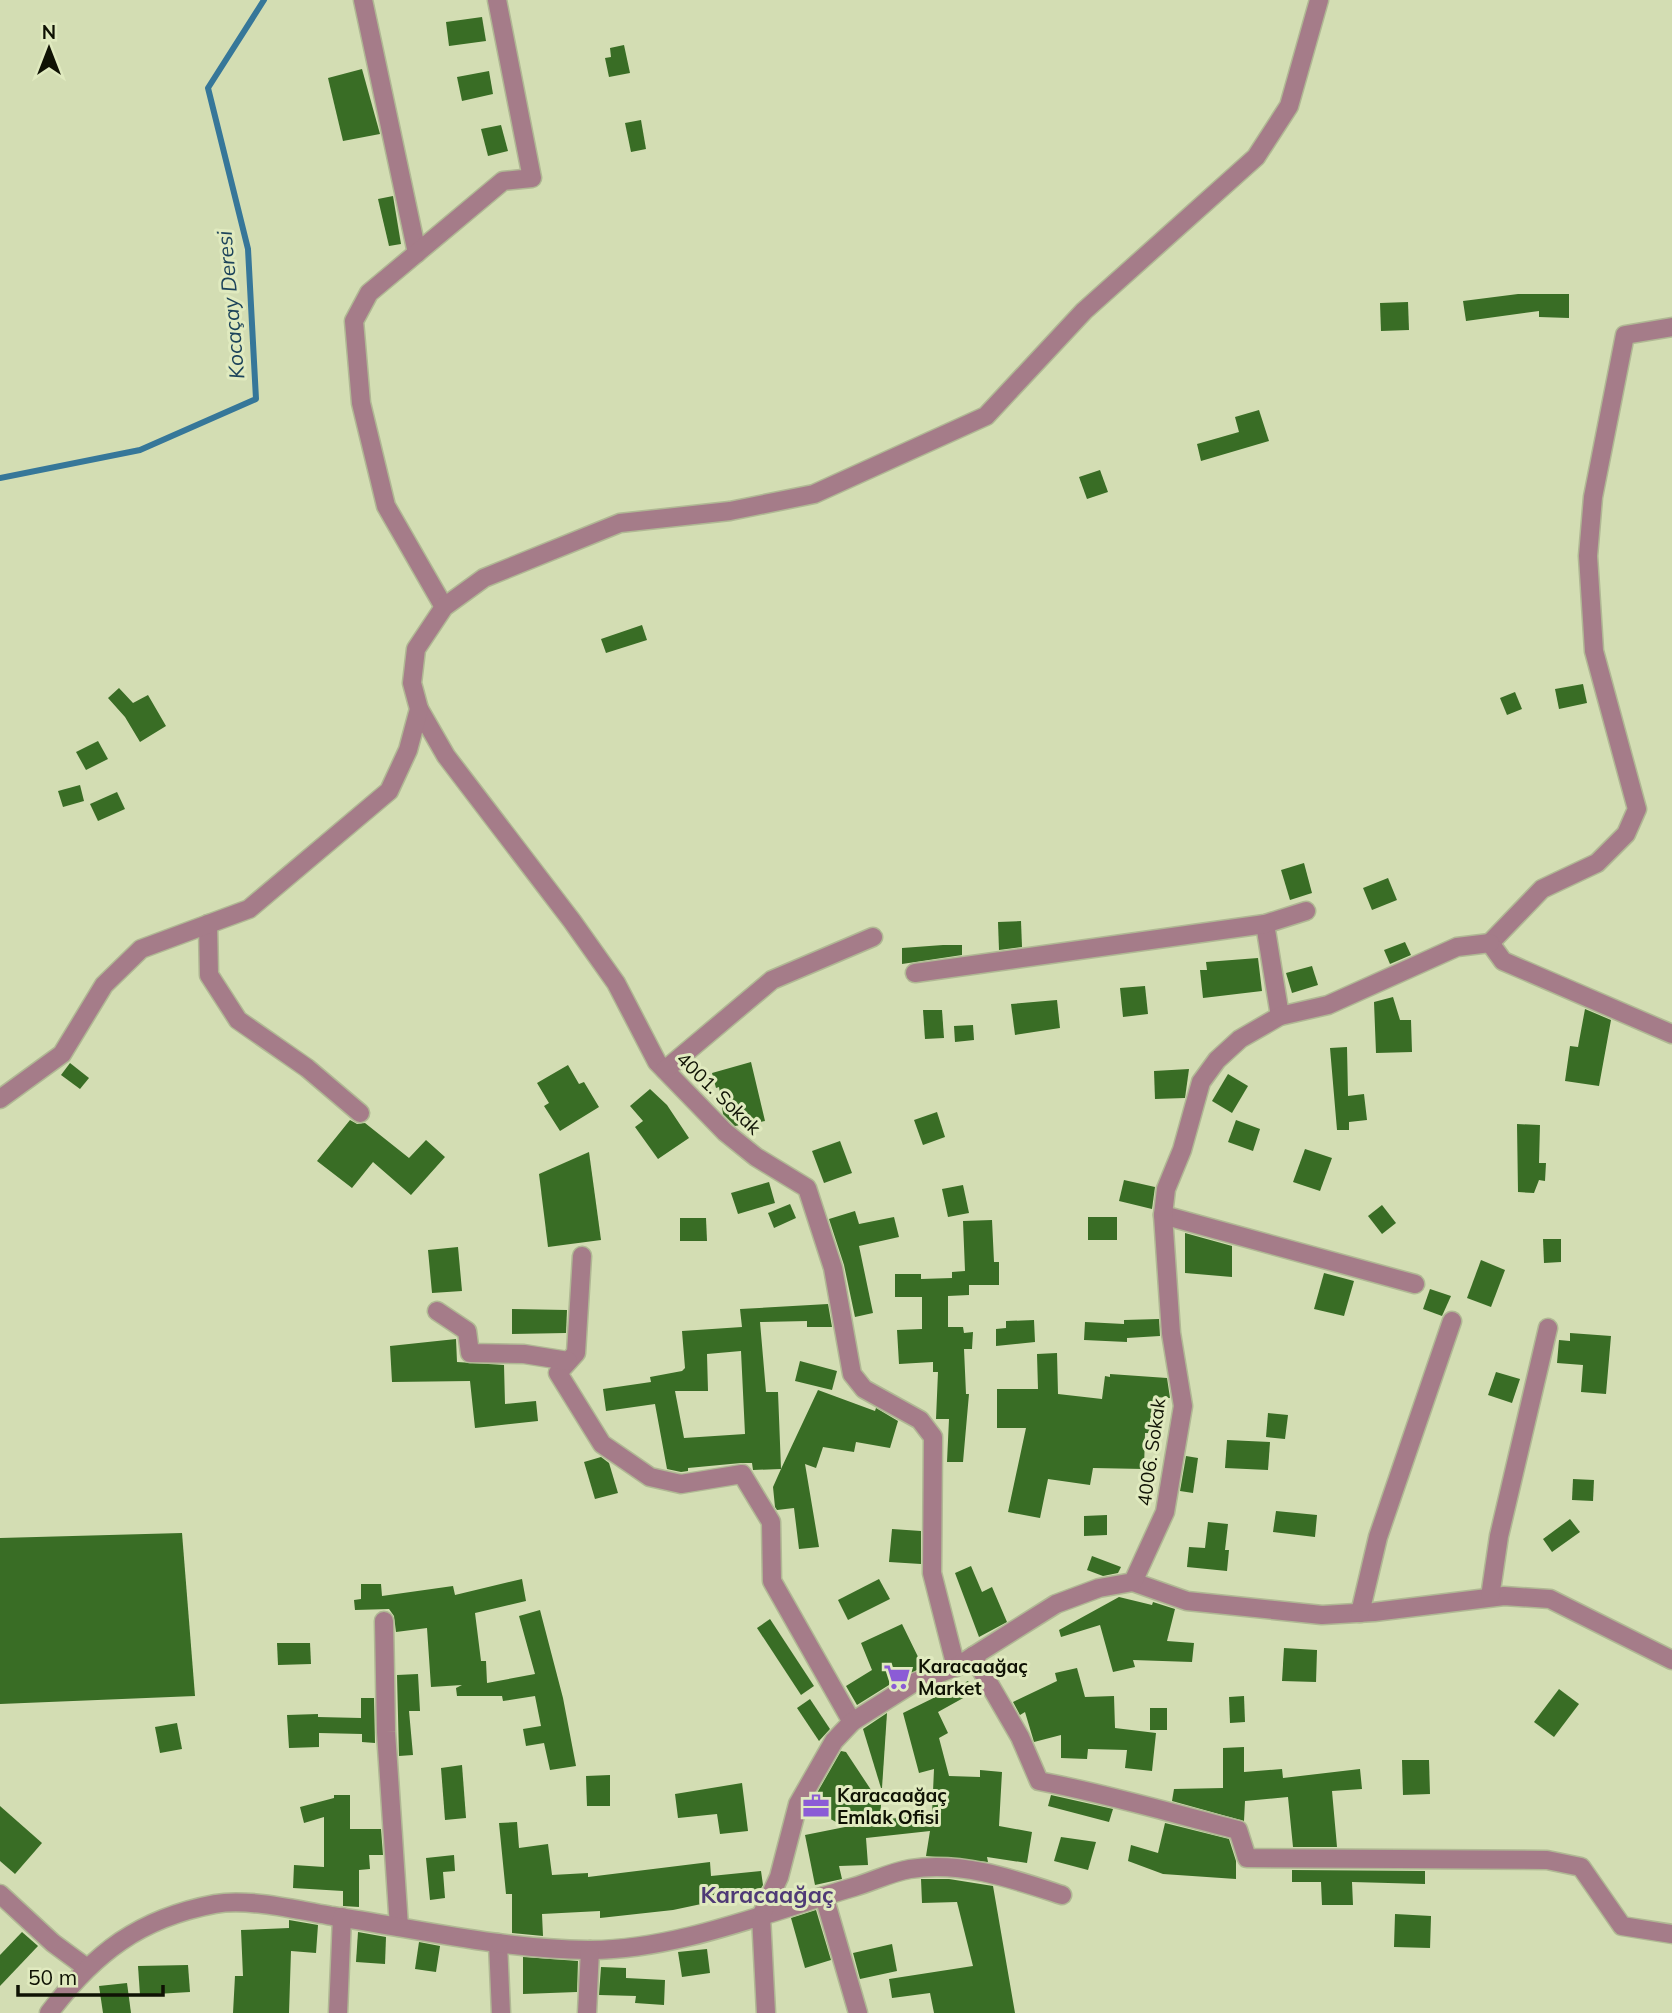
<svg xmlns="http://www.w3.org/2000/svg" width="1672" height="2013" viewBox="0 0 1672 2013" font-family="Mulish,sans-serif">
	<style>
		.lines { fill: none; stroke-linecap: round; stroke-linejoin: round }
		.stream { stroke: #367799; stroke-width: 6 }
		.building { fill: #396d25; fill-rule: evenodd }
		.minor-casing { stroke: #b0b894; stroke-width: 21 }
		.minor { stroke: #a57c89; stroke-width: 18 }
		.labels { text-anchor: middle; stroke-width: 6; stroke-linejoin: round; paint-order: stroke }
		.street-label { font-size: 19px; fill: #0f1204; stroke: #e0eabf }
		.poi-label { font-size: 19px; font-weight: bold; fill: #0f1204; stroke: #e0eabf; text-anchor: start }
		.water-label { font-size: 21px; font-style: italic; fill: #1c435a; stroke: #e0eabf }
		.quarter-label { font-size: 23px; font-weight: bold; fill: #4f3a76; stroke: #e0eabf }
	</style>
	<rect width="100%" height="100%" fill="#d3ddb3"/>
	<g class="lines">
		<!-- stream -->
		<path class="stream" d="M0,478l140,-28 116,-51 -8,-150 -40,-161 56,-88"/>
	</g>
	<!-- building -->
	<g class="building">
		<path d="M482,17l4,24 -37,5 -3,-24z"/>
		<path d="M624,45l6,28 -21,4 -4,-19 6,-1 -1,-9z"/>
		<path d="M362,69l18,65 -37,7 -15,-63z"/>
		<path d="M489,71l4,23 -31,7 -5,-24z"/>
		<path d="M641,120l5,29 -15,3 -6,-29z"/>
		<path d="M501,125l7,26 -20,5 -7,-27z"/>
		<path d="M393,196l8,48 -12,2 -11,-47z"/>
		<path d="M1518,294h51v24l-30,-1v-6l-73,10 -3,-20z"/>
		<path d="M1408,302l1,28 -28,1 -1,-28z"/>
		<path d="M1259,410l10,31 -68,20 -4,-17 42,-12 -4,-15z"/>
		<path d="M1100,470l8,22 -21,7 -8,-22z"/>
		<path d="M642,625l5,15 -41,13 -5,-14z"/>
		<path d="M1583,684l4,19 -28,6 -4,-20z"/>
		<path d="M119,688l14,15 15,-8 18,31 -26,16 -15,-25 -17,-19z"/>
		<path d="M1515,692l7,17 -15,6 -7,-17z"/>
		<path d="M98,741l10,18 -22,11 -10,-18z"/>
		<path d="M80,785l4,16 -21,6 -5,-16z"/>
		<path d="M117,792l8,17 -27,12 -8,-17z"/>
		<path d="M1304,863l8,30 -22,7 -9,-30z"/>
		<path d="M1388,878l9,22 -25,10 -9,-22z"/>
		<path d="M1021,921l1,26 -23,3 -1,-28z"/>
		<path d="M1405,942l6,13 -21,9 -6,-14z"/>
		<path d="M943,945h19v10l-60,9v-16z"/>
		<path d="M1258,958l4,33 -59,7 -3,-28h7l-1,-8z"/>
		<path d="M1312,966l6,19 -26,8 -6,-20z"/>
		<path d="M1145,986l3,28 -25,3 -3,-29z"/>
		<path d="M1393,997l7,23h11l1,32 -36,1 -2,-51z"/>
		<path d="M1057,1000l3,28 -45,7 -4,-31z"/>
		<path d="M1585,1009l26,11 -12,66 -34,-5 5,-35 8,1z"/>
		<path d="M923,1010h19l2,28 -19,1z"/>
		<path d="M973,1025l1,15 -19,2 -1,-16z"/>
		<path d="M1347,1047l1,49 16,-2 3,26 -18,2v8h-12l-7,-82z"/>
		<path d="M751,1062l14,59 -30,5 -12,-12 -4,-27 -3,1 -4,-15z"/>
		<path d="M70,1063l19,15 -9,11 -19,-14z"/>
		<path d="M568,1065l11,19 5,-2 15,25 -39,24 -16,-25 5,-3 -12,-20z"/>
		<path d="M1189,1069l-4,29 -30,1 -1,-28z"/>
		<path d="M1228,1074l20,12 -16,27 -20,-12z"/>
		<path d="M650,1089l17,16 22,33 -31,21 -23,-32 8,-6 -13,-15z"/>
		<path d="M937,1112l8,25 -22,8 -9,-25z"/>
		<path d="M350,1120l7,4 8,-1 44,35 17,-18 19,17 -34,38 -38,-33 -21,26 -35,-27z"/>
		<path d="M1236,1120l24,9 -7,22 -25,-9z"/>
		<path d="M1517,1124l23,1 -1,38h7l-1,18 -6,-1 -5,13 -16,-1z"/>
		<path d="M840,1141l12,32 -28,10 -12,-32z"/>
		<path d="M1305,1149l27,9 -12,33 -27,-9z"/>
		<path d="M589,1152l12,88 -53,7 -9,-73z"/>
		<path d="M1124,1180l31,7 -3,22 -33,-8z"/>
		<path d="M769,1182l6,21 -37,11 -7,-21z"/>
		<path d="M963,1185l6,28 -21,4 -6,-28z"/>
		<path d="M790,1204l6,14 -22,10 -6,-15z"/>
		<path d="M1382,1205l14,18 -14,11 -14,-18z"/>
		<path d="M855,1211l4,13 35,-7 5,20 -40,9 14,67 -18,4 -11,-52 -15,-46z"/>
		<rect x="1088" y="1217" width="29" height="23"/>
		<path d="M680,1218h26l1,23h-27z"/>
		<path d="M992,1220l2,42h5v23h-30v10l-21,1v31h15l1,6 9,-1 -1,17h-8l2,45h3l-6,68h-16l2,-43h-13l2,-47h-5v-10l-34,2 -2,-34 25,-1v-32h-27v-23h26v5l31,-1v-6l13,-1 -2,-50z"/>
		<path d="M1185,1233l47,13v31l-47,-4z"/>
		<path d="M1543,1239h18v23l-17,1z"/>
		<path d="M458,1247l4,44 -30,2 -4,-43z"/>
		<path d="M1481,1260l24,10 -14,37 -24,-9z"/>
		<path d="M1324,1273l30,8 -10,35 -30,-7z"/>
		<path d="M1430,1289l21,7 -9,20 -19,-7z"/>
		<path d="M828,1304l4,23h-25v-6l-47,1 6,70h12l3,77 37,-79 57,21 1,-3 22,13 -8,27 -34,-6 -2,10 -31,-5 -7,21 -11,-4 14,83 -20,2 -5,-41 -17,2 -2,-3 -2,-20 8,-18 -28,1 -1,-7h-11l-53,5v3l-7,1 -14,-3 -12,-65 -49,7 -3,-22 48,-7 -1,-5 32,-6 3,-3 -3,-37 60,-4 -2,-18zM741,1351l4,83 -61,4 -9,-47h33l-1,-37z"/>
		<path d="M512,1309l55,1 -1,23 -54,1z"/>
		<path d="M1159,1319l1,17 -33,2v4l-43,-2 1,-18 39,2v-4z"/>
		<path d="M1034,1320l1,22 -39,4v-17l10,-1v-7z"/>
		<path d="M1570,1333l41,3 -5,58 -25,-2 2,-27 -26,-2 2,-23 11,1z"/>
		<path d="M456,1339l1,23 47,3 1,39 31,-3 2,20 -63,7 -5,-47 -78,1 -2,-36z"/>
		<path d="M1057,1353l1,41 44,5 3,-23 5,1v-3l57,4 3,20 -15,-1v36h-10l-1,36 -51,-1 -3,17 -42,-6 -8,39 -32,-6 18,-84h-29v-39h41l-1,-35z"/>
		<path d="M800,1361l37,10 -5,19 -37,-9z"/>
		<path d="M1496,1372l24,7 -8,24 -24,-8z"/>
		<path d="M1268,1413l20,2 -3,24 -19,-2z"/>
		<path d="M1227,1440l43,2 -2,28 -43,-2z"/>
		<path d="M1186,1456l12,2 -5,35 -13,-2z"/>
		<path d="M601,1457l8,6 9,30 -23,6 -11,-37z"/>
		<path d="M1573,1479l21,1 -1,21 -21,-1z"/>
		<path d="M1276,1511l41,4 -2,22 -42,-5z"/>
		<path d="M1107,1515v20l-23,1v-20z"/>
		<path d="M1570,1519l10,13 -28,20 -9,-13z"/>
		<path d="M1208,1522l20,2 -3,26h4l-2,21 -40,-4 2,-20 16,1z"/>
		<path d="M892,1529l29,2v33l-32,-2z"/>
		<path d="M182,1533l13,163 -195,8v-166z"/>
		<path d="M1092,1556l29,11 -3,6 -15,3 -16,-6z"/>
		<path d="M971,1566l11,26 10,-5 15,35 -28,15 -24,-64z"/>
		<path d="M522,1579l4,22 -51,12 6,48h5l1,22 48,-9 -16,-58 21,-6 23,88 13,68 -26,4 -6,-27 -18,3 -3,-17 18,-3 -6,-30 -32,5 -1,-5h-45l-1,-8 6,-3 -31,2 -4,-59 -31,4 -2,-16 -5,-7 -34,1 -1,-10 7,-1v-15h20l1,12 71,-10 2,9z"/>
		<path d="M879,1579l11,20 -42,21 -10,-20z"/>
		<path d="M1119,1597l33,8 1,-3 22,7 -8,32 27,2 -2,19 -59,-2 2,7 -22,5 -13,-47 -39,12 -2,-7z"/>
		<path d="M770,1619l44,67 -13,9 -44,-67z"/>
		<path d="M902,1624l21,43 -29,15 -4,-14 -1,17 -32,20 -11,-19 26,-16 -11,-27z"/>
		<path d="M277,1643h33l1,21 -33,1z"/>
		<path d="M1284,1648l33,2 -1,32 -34,-1z"/>
		<path d="M1077,1668l8,29 29,-1 1,32 41,5 -4,38 -27,-3 2,-18 -39,-1 -1,10 -26,-1v-23l-27,7 -9,-30 -5,3 -7,-13 44,-21 -2,-8z"/>
		<path d="M418,1674l2,37h-11l4,44 -14,1 -2,-81z"/>
		<path d="M968,1681l6,11 -36,20 10,21 -9,5 10,38 31,1v-7l22,2 -3,54 33,6 -5,31 -40,-6 1,5 -62,-6 4,-25 -64,7 2,27 -29,1 3,13 -27,6 -10,-50 40,-8 -36,-20 32,-56 5,1 35,53 -1,15 52,-6 2,-45 -15,4 -16,-60z"/>
		<path d="M1559,1689l20,15 -25,33 -20,-15z"/>
		<path d="M1244,1696l1,26 -15,1 -1,-26z"/>
		<path d="M361,1698h13l1,45 -13,-1v-8l-43,-1v14l-30,1 -2,-33 31,-1v3l43,1z"/>
		<path d="M810,1699l20,30 -11,12 -22,-33z"/>
		<rect x="1150" y="1708" width="17" height="22"/>
		<path d="M887,1713l-5,75h-1l-18,-59z"/>
		<path d="M177,1723l5,26 -22,4 -5,-26z"/>
		<path d="M1244,1747v25l38,-3 1,9 77,-9 2,20 -30,2 5,56h-44l-5,-50 -43,4 -1,20 -72,-20 2,-12 49,-1v-40z"/>
		<path d="M1402,1760h27l1,34 -27,1z"/>
		<path d="M462,1765l4,53 -21,2 -4,-52z"/>
		<path d="M610,1775v31h-23l-1,-30z"/>
		<path d="M742,1783l6,48 -28,3 -3,-20 -39,4 -3,-24z"/>
		<path d="M334,1795h16v34h31l2,26h-14l1,14 -11,1v37l-16,-1v-15l-50,-3 1,-23 30,2v-50l-20,6 -4,-16 34,-9z"/>
		<path d="M1051,1795l62,14 -4,13 -61,-16z"/>
		<path d="M0,1806l42,37 -27,31 -15,-13z"/>
		<path d="M517,1822l2,26 29,-4 4,31 36,-2v4l122,-15 1,14 50,-5 2,14 -3,5 -55,6 1,7 -33,7 -73,8v-7l-58,3 1,22 -31,-3v-39h-6l-7,-71z"/>
		<path d="M1165,1823l64,16 7,22v18l-73,-5 -35,-13 3,-16 27,8z"/>
		<path d="M1061,1837l35,5 -8,28 -34,-9z"/>
		<path d="M454,1855l1,16 -12,1 2,26 -15,2 -4,-42z"/>
		<path d="M1292,1870l133,1v13l-73,-2 1,23h-31l-1,-23h-29z"/>
		<path d="M921,1879h28l44,7 22,127h-81l-4,-20 -38,5 -3,-19 84,-13 -16,-64 -35,1z"/>
		<path d="M816,1910l15,50 -26,8 -14,-50z"/>
		<path d="M1395,1914l36,2 -1,32 -36,-1z"/>
		<path d="M289,1920l29,5 -2,28 -25,-2 -2,62h-56l2,-37h8l-2,-46 48,-2z"/>
		<path d="M22,1932l16,14 -38,40v-31z"/>
		<path d="M358,1932l28,5 -1,27 -29,-2z"/>
		<path d="M419,1942l21,4 -4,26 -21,-3z"/>
		<path d="M892,1944l5,27 -37,8 -7,-26z"/>
		<path d="M707,1949l3,24 -28,4 -4,-25z"/>
		<path d="M523,1957l55,4 -1,31 -54,2z"/>
		<path d="M188,1965l2,27 -50,3 -2,-29z"/>
		<path d="M601,1967l25,1v10l39,2 -1,25 -29,-2 1,-7 -37,-1z"/>
		<path d="M127,1983l4,30h-28l-4,-27z"/>
	</g>
	<g class="lines">
		<!-- minor casing -->
		<g class="minor-casing">
			<g id="minor">
				<path d="M363,0l54,253"/>
				<path d="M444,607l-58,-101 -25,-103 -7,-82 15,-28 134,-112 29,-3 -35,-178"/>
				<path d="M419,709l27,47 126,165 44,62 41,79 68,70 31,25 51,31 26,80 19,106 12,15 56,31 13,17 -1,136 24,94"/>
				<path d="M208,924l1,51 29,45 69,48 53,45"/>
				<path d="M1265,924l15,92"/>
				<path d="M1490,943l52,-54 55,-26 29,-29 11,-25 -43,-158 -6,-95 5,-59 32,-162 47,-8"/>
				<path d="M1490,943l13,18 169,73"/>
				<path d="M915,973l350,-49 41,-13"/>
				<path d="M665,1070l107,-90 101,-43"/>
				<path d="M0,1099l62,-45 42,-69 37,-36 108,-40 140,-118 19,-41 11,-41 -7,-26 4,-34 28,-42 40,-29 136,-55 110,-12 84,-17 172,-78 98,-105 172,-154 33,-51 30,-106"/>
				<path d="M1163,1215l252,69"/>
				<path d="M582,1256l-6,97 -18,20 44,71 48,33 31,7 61,-10 29,48 1,59 80,141"/>
				<path d="M437,1311l30,20 3,22 54,1 44,7"/>
				<path d="M1133,1582l54,19 135,14 52,-3 130,-16 46,3 122,61"/>
				<path d="M1490,1597l9,-61 49,-208"/>
				<path d="M1360,1613l18,-76 74,-216"/>
				<path d="M384,1621l2,111 13,195"/>
				<path d="M973,1656l47,81 19,44c68,13 132,32 199,49l9,28 300,2 34,7 41,59 50,8"/>
				<path d="M0,1894l53,49 34,25"/>
				<path d="M824,1896l34,117"/>
				<path d="M498,1943l3,70"/>
				<path d="M49,2013c45,-60 91,-95 166,-109 34,-6 83,6 117,12 85,13 170,33 256,34 86,1 183,-39 266,-63 18,-5 37,-15 56,-18 53,-8 103,10 152,26"/>
				<path d="M338,2013l4,-96"/>
				<path d="M587,2013l3,-63"/>
				<path d="M766,2013l-5,-97 18,-39 19,-73 36,-63 18,-19 63,-40 41,-15 100,-63 43,-16 34,-6 32,-70 18,-106 -12,-73 -8,-118 3,-26 16,-39 19,-68 16,-22 23,-21 40,-23 48,-11 129,-58 33,-4"/>
			</g>
		</g>
		<!-- minor -->
		<use href="#minor" class="minor"/>
	</g>
	<!-- icons -->
	<defs>
		<g id="supermarket-bare" transform="scale(2.1)"><path d="M-6-5.5h2.5l.6 2H6L4.5 2H-2.5L-4.4-4H-6ZM-1.5 3.2a1.3 1.3 0 1 0 .1 0ZM3 3.2a1.3 1.3 0 1 0 .1 0Z" fill="#8b5cd6" stroke="#e0eabf" stroke-width="2.5" paint-order="stroke"/></g>
		<g id="office-bare" transform="scale(2.1)"><path d="M-6-3h4V-5.5h4V-3h4V5H-6ZM-1-4.5V-3h2v-1.5ZM-6 0V1H6V0Z" fill="#8b5cd6" stroke="#e0eabf" stroke-width="2.5" paint-order="stroke"/></g>
	</defs>
	<g fill-rule="evenodd">
		<use href="#supermarket-bare" x="897" y="1677"/>
		<use href="#office-bare" x="816" y="1806"/>
	</g>
	<g class="labels">
		<!-- street labels -->
		<g class="street-label">
			<text transform="translate(719 1093) rotate(44)" y="7">4001. Sokak</text>
			<text transform="translate(1151 1452) rotate(-82)" y="7">4006. Sokak</text>
		</g>
		<!-- poi labels -->
		<g class="poi-label">
			<text x="918" y="1673">Karacaağaç<tspan x="918" dy="22">Market</tspan></text>
			<text x="837" y="1802">Karacaağaç<tspan x="837" dy="22">Emlak Ofisi</tspan></text>
		</g>
		<!-- water labels -->
		<g class="water-label">
			<text transform="translate(231 305) rotate(-95)" y="7">Kocaçay Deresi</text>
		</g>
		<!-- quarter labels -->
		<g class="quarter-label">
			<text x="767" y="1903">Karacaağaç</text>
		</g>
	</g>
	<!-- north arrow -->
	<g transform="translate(49 49)" stroke="#e0eabf" stroke-width="5" paint-order="stroke">
	<path d="M0-5L12 26L0 18L-12 26Z" fill="#0f1204"/>
	<text y="-10" font-size="19" font-weight="bold" text-anchor="middle" fill="#0f1204">N</text>
	</g>
	<!-- scale -->
	<path d="M18 1985v10h145v-10" fill="none" stroke="#0f1204" stroke-width="3.5"/>
	<text x="28" y="1985" font-size="21" fill="#0f1204" stroke="#e0eabf" stroke-width="5" paint-order="stroke">50 m</text>
</svg>
